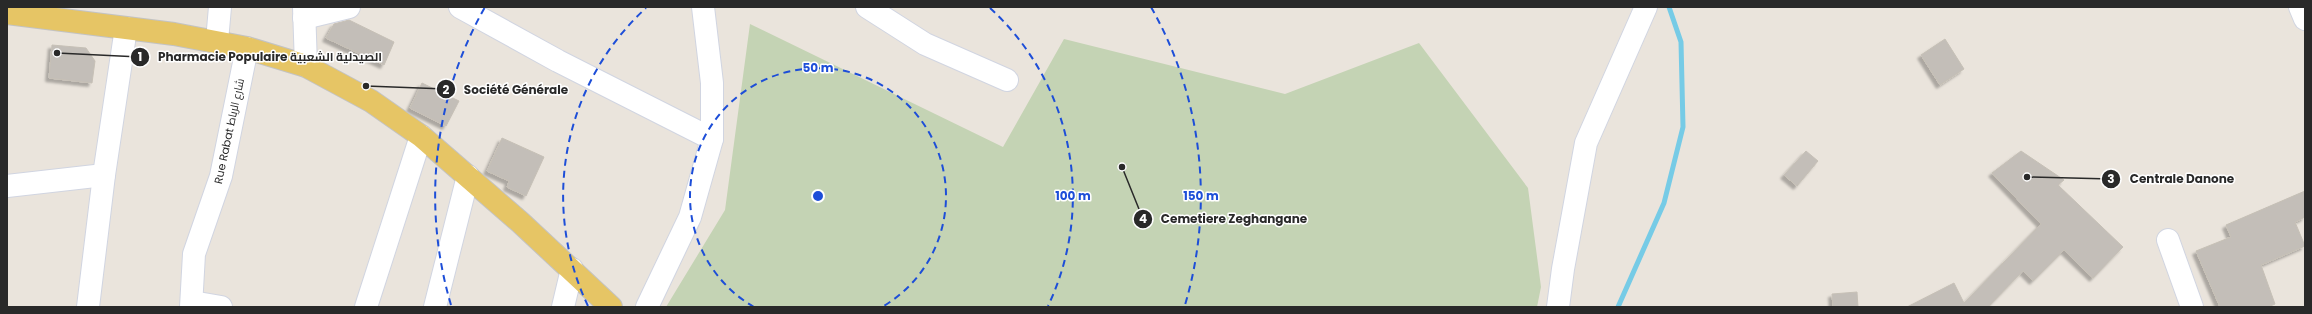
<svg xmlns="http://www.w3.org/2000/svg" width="2312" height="314" viewBox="0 0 2312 314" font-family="Poppins,Cairo,sans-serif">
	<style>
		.cemetery { fill: #c4d3b4 }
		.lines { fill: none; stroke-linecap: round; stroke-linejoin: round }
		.stream { stroke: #76cbe6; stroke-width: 5 }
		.building { fill: #c3beb8; stroke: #c6c0b6; filter: url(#shadow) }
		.minor-casing { stroke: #d1d5e1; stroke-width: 24 }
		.major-casing { stroke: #c3c3c3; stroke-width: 24 }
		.minor { stroke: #fff; stroke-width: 22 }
		.major { stroke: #e6c565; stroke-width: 22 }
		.ring { fill: none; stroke: #1d4ed8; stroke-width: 2; stroke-dasharray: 7 5 }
		.labels { text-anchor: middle; stroke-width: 3; stroke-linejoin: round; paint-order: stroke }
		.street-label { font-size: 11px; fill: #292929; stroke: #fff }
		.centre { fill: #1d4ed8; stroke: #fff; stroke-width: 2 }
		.ring-label { font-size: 12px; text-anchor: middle; font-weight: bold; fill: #1d4ed8; stroke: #fff; stroke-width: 3; stroke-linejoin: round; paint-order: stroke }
		.leader { fill: none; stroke: #292929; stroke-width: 1.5 }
		.callout-dot { fill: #292929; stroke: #fff; stroke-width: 1.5 }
		.mark-label { font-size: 12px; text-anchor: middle; font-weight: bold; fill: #fff }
		.callout-label { font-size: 12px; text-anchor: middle; font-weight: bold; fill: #292929; stroke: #fff; stroke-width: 3; stroke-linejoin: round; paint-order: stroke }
	</style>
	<defs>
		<filter id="shadow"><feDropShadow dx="-3.5" dy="3.5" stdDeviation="1" flood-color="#0004"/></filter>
	</defs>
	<rect width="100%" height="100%" fill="#eae4dc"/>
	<!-- cemetery -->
	<path class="cemetery" d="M750,24l253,123 61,-108 221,55 134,-51 109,145 13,99 -4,20h-871l59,-97z"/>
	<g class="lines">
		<!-- stream -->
		<path class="stream" d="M1618,307l46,-104 19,-76 -2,-85 -12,-35"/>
	</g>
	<!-- building -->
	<g class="building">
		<path d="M349,20l45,22 -10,23 -58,-27 8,-14z"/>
		<path d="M1945,39l19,30 -24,16 -19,-30z"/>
		<path d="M52,45l34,3 9,13 -3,22 -43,-5z"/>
		<path d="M422,83l37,18 -13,25 -36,-18z"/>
		<path d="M502,138l42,19 -18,39 -19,-9 2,-6 -22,-10z"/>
		<path d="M1806,151l12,10 -21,25 -13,-11z"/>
		<path d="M2021,151l43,29 -6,5 65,62 -30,31 -29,-28 -31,31 -10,-10 -35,36h-81l47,-24 10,20 77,-79 -49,-51z"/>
		<path d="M2305,191v26l-10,5 10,24 -44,19 14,39 -7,3h-48l-24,-56 35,-14 -5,-12z"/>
		<path d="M1857,292l1,15h-25l-1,-13z"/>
	</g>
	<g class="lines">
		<!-- minor casing -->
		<g class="minor-casing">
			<g id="minor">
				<path d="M304,7l2,59"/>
				<path d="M460,7l98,54 154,78"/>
				<path d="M867,7l58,37 82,36"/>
				<path d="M2300,7l5,12"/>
				<path d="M304,18l45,-11"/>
				<path d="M217,41l3,-34"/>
				<path d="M7,186l97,-11"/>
				<path d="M2168,240l24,67"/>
				<path d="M192,302l29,5"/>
				<path d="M88,307l16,-132 22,-147"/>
				<path d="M191,307l3,-53 27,-78 26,-128"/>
				<path d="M366,307l55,-171"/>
				<path d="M435,307l33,-131"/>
				<path d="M563,307l9,-38"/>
				<path d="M647,307l43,-90 22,-78v-56l-9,-76"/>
				<path d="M1558,307l5,-38 23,-126 60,-136"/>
			</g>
		</g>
		<!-- major casing -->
		<g class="major-casing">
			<path id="major" d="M7,13l167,21 73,14 59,18 65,35 50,35 99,86 91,85"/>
		</g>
		<!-- minor -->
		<use href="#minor" class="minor"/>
		<!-- major -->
		<use href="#major" class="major"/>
	</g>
	<!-- distance rings -->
	<g class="ring">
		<path d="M754 307A128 128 0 1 1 882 307"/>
		<path d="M588 306A255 255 0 0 1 646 8M990 8A255 255 0 0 1 1048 306"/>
		<path d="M451 305A383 383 0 0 1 485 7M1151 7A383 383 0 0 1 1185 305"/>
	</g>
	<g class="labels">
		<!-- street labels -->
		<g class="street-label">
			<text transform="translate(229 131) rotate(-78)" y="4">Rue Rabat شارع الرباط</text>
		</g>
	</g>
	<circle cx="818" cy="196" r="6" class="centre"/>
	<g class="ring-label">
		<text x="818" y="72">50 m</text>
		<text x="1073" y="200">100 m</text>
		<text x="1201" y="200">150 m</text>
	</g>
	<!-- callouts -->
	<path class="leader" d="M57 53L140 57M366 86L446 89M2027 177L2111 179M1122 167L1143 219"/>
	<g class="callout-dot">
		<circle cx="57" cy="53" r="4"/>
		<circle cx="366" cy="86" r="4"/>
		<circle cx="2027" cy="177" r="4"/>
		<circle cx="1122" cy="167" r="4"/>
		<circle cx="140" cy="57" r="10"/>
		<circle cx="446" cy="89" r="10"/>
		<circle cx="2111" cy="179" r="10"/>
		<circle cx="1143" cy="219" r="10"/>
	</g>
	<g class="mark-label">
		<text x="140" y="61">1</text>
		<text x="446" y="94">2</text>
		<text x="2111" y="183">3</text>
		<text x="1143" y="223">4</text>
	</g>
	<g class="callout-label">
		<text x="270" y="61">Pharmacie Populaire الصيدلية الشعبية</text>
		<text x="516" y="94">Société Générale</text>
		<text x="2182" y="183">Centrale Danone</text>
		<text x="1234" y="223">Cemetiere Zeghangane</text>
	</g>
	<!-- border -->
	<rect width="2312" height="314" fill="none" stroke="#292929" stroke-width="16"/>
</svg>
